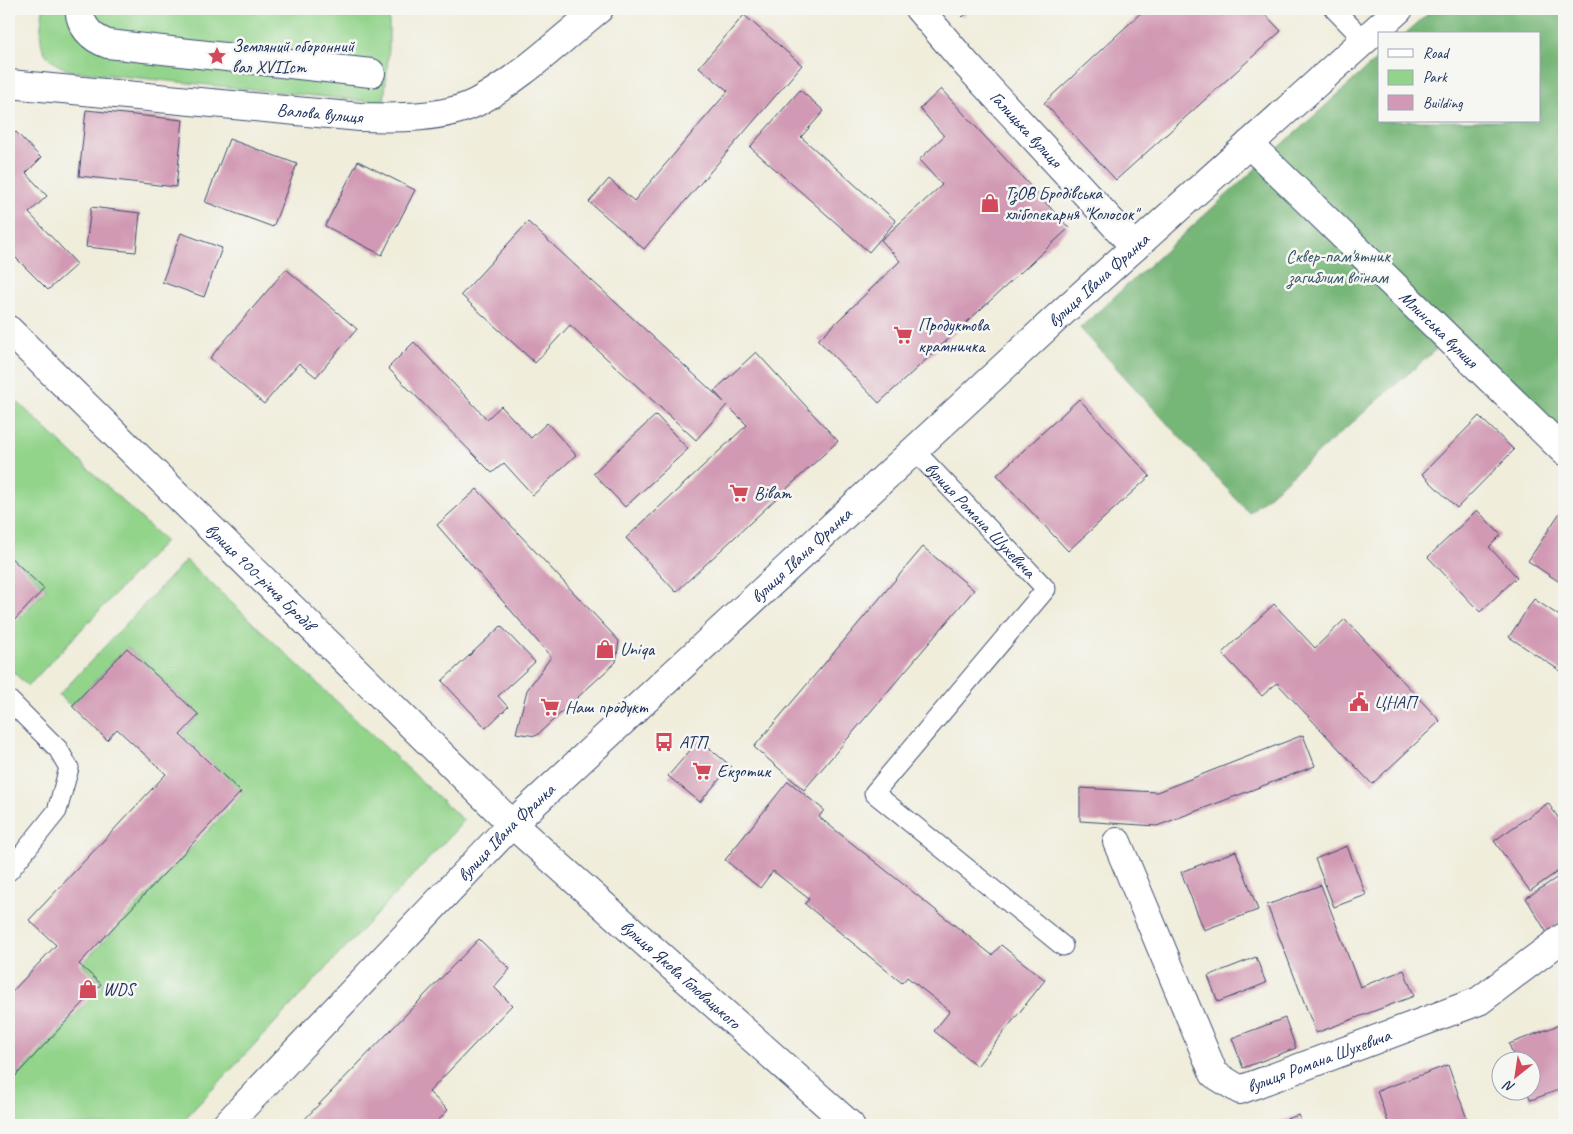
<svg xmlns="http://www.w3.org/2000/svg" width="1573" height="1134" viewBox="0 0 1573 1134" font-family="Caveat,sans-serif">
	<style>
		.green { fill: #93d48b; stroke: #578274 }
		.forest { fill: #76b677; stroke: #48726a }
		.building { fill: #d199b3 }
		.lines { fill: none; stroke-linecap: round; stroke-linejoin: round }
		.lane-casing { stroke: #3b4c71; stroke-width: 21 }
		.street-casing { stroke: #3b4c71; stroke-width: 30 }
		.secondary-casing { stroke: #3b4c71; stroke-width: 30 }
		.lane { stroke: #fff; stroke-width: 19 }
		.street { stroke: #fff; stroke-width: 28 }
		.secondary { stroke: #fff; stroke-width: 28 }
		.labels { text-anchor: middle; stroke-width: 5; stroke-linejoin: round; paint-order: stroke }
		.poi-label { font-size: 18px; fill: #1b2f5e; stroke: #f6f6f2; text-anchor: start }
		.street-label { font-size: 18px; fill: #1b2f5e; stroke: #f6f6f2 }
		.park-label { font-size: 18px; fill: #395869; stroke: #f6f6f2 }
	</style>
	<rect width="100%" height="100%" fill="#f6f6f2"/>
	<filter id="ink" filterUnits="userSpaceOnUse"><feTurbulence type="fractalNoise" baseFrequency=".02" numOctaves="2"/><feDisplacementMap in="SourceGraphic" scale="10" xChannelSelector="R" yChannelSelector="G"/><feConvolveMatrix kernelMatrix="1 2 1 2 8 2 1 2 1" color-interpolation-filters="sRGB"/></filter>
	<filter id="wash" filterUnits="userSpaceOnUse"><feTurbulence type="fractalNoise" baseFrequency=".0096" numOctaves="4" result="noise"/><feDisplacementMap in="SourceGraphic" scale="20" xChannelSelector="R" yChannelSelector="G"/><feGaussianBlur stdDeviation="1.12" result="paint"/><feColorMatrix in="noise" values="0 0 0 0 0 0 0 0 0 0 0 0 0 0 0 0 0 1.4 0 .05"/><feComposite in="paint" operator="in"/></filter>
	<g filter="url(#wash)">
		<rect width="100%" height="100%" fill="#f0eddb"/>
		<!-- green -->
		<g class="green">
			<path d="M43,9h346v39l-5,55 -313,-32c-35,-13 -32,-30 -28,-62z"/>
			<path d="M9,394l156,147 -137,145 -19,-18v-39l37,-40 -37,-35z"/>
			<path d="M186,560l278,261 -285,304h-170v-40l94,-100 -21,-21 161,-171 -61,-59 18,-19 -73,-68 -56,59 -12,-11z"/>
		</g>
		<!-- forest -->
		<path class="forest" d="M1433,9h131v424l-115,-95 -200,175 -169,-185 299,-271v64h160v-87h-134z"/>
		<g id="blocks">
			<!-- building -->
			<g class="building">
				<path d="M955,9h16l-8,8z"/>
				<path d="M1145,9h115l21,22 -165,149 -72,-77z"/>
				<path d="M744,15l58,50 -158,184 -55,-47 20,-23 25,22 94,-110 -29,-24z"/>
				<path d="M941,89l128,139 -190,175 -61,-63 82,-79 -19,-21 61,-55 -23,-25 25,-24 -24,-27z"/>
				<path d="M800,90l24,21 -23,26 95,84 -27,31 -119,-105z"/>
				<path d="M86,110l97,10 -7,67 -97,-11z"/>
				<path d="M16,132l25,26 -15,15 21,23 -18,17 48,51 -29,26 -39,-39v-112z"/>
				<path d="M229,139l68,25 -24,63 -68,-25z"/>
				<path d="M358,161l57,29 -33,65 -57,-29z"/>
				<path d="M91,207l49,6 -4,39 -50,-5z"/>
				<path d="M528,222l196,180 -10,-11 42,-39 82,89 -162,151 -50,-54 121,-113 -20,-20 -31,35 -126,-115 -35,38 -74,-68z"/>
				<path d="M181,233l41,15 -18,49 -42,-15z"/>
				<path d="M286,269l71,60 -41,48 -17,-14 -35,41 -54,-46z"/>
				<path d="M414,342l73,77 14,-13 30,32 16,-15 29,32 -43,40 -29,-32 -12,10 -104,-105z"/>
				<path d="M1079,399l71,77 -82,75 -71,-76z"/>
				<path d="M656,415l32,34 -63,58 -32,-34z"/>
				<path d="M1479,416l35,34 -57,58 -35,-34z"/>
				<path d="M477,489l142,152 -3,21 -80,74 -20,-3 11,-43 24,-33 -114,-132z"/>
				<path d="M1563,508l1,1v76l-36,-24z"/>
				<path d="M1477,510l24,25 -12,12 28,30 -37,35 -52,-55z"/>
				<path d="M923,547l51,43 -170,200 -50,-43z"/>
				<path d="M9,556l35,33 -35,37z"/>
				<path d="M1534,599l30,20v50l-2,3 -53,-35z"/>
				<path d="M1274,604l41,44 30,-29 95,102 -68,63 -95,-101 -15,13 -40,-43z"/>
				<path d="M501,626l34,36 -37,34 10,11 -22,21 -44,-47z"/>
				<path d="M127,648l72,67 -19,20 61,57 -162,172 22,20 -92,99v-88l47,-50 -27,-25 137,-146 -49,-45 -10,11 -35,-34z"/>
				<path d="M1303,735l12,31 -158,60 -77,-5v-33l77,4z"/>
				<path d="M699,740l32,26 -31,36 -32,-26z"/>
				<path d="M788,781l36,29 -5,7 173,138 9,-10 44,35 -68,86 -43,-35 16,-20 -43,-34 -5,6 -97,-79 4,-5 -36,-28 -13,17 -35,-28z"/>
				<path d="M1548,803l16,23v41l-34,24 -36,-50z"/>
				<path d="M1347,846l19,49 -32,12 -19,-48z"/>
				<path d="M1236,851l22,59 -54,20 -23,-58z"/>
				<path d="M1564,873v48l-17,12 -21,-35z"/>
				<path d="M1321,885l39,102 44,-17 10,26 -98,37 -49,-128z"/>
				<path d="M479,939l31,30 -16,18 18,18 -83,87 19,18 -14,15h-135z"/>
				<path d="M1256,957l10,26 -48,19 -10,-26z"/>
				<path d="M1285,1018l11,30 -53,20 -11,-30z"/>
				<path d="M1564,1023v65l-33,12 -4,-8h3v-30h-14l-7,-18z"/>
				<path d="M1448,1065l19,54 -16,6h-62l-12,-34z"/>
				<path d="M1299,1115l3,10h-36z"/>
			</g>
		</g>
	</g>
	<g filter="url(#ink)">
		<use href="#blocks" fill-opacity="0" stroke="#3b4c71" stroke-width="1"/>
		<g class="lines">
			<!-- lane casing -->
			<g class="lane-casing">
				<g id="lane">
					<path d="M1334,9l30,31"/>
					<path id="s1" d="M915,451l131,138 -172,204 189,153"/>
					<path d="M9,700l49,49 11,19 -12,43 -48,60"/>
				</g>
			</g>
			<!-- street casing -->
			<g class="street-casing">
				<g id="street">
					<path d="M79,9c2,18 12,29 29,35l263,29"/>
					<path id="s2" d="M919,9l48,56 168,182"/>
					<path id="s3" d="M9,84l351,33c36,1 85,2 117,-15 44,-24 83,-62 122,-93"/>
					<path id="s4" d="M1249,144l315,307"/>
					<path id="s5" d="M9,330l503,494 338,301"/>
					<path id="s6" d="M1117,842l97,232 26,16 239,-89 85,-64"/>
				</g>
			</g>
			<!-- secondary casing -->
			<g class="secondary-casing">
				<g id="secondary">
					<path id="s7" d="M226,1125l286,-301 553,-514 334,-301"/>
				</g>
			</g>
			<!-- lane -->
			<use href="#lane" class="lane"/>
			<!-- street -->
			<use href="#street" class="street"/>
			<!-- secondary -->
			<use href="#secondary" class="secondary"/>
		</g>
	</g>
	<!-- icons -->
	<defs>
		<g id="sight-bare" transform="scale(1.5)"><path d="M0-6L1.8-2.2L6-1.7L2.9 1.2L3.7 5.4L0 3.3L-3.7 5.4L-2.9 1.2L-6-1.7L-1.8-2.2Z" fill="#d1495b" stroke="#f6f6f2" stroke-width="2.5" paint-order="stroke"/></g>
		<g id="shop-bare" transform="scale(1.5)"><path d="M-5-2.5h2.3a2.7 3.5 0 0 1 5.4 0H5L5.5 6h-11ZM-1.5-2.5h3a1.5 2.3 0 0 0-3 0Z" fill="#d1495b" stroke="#f6f6f2" stroke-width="2.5" paint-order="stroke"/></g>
		<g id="supermarket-bare" transform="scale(1.5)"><path d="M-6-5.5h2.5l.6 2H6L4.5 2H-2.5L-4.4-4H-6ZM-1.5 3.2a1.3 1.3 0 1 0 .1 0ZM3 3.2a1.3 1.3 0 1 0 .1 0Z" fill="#d1495b" stroke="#f6f6f2" stroke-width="2.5" paint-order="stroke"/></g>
		<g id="civic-bare" transform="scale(1.5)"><path d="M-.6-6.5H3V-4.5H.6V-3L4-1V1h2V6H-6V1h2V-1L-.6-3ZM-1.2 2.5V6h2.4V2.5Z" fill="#d1495b" stroke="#f6f6f2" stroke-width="2.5" paint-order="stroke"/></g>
		<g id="bus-bare" transform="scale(1.5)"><path d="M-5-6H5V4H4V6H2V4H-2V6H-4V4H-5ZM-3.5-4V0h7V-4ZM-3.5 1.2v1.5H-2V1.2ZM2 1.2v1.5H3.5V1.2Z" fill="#d1495b" stroke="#f6f6f2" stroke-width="2.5" paint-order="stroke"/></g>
	</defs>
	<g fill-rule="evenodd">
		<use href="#sight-bare" x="217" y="56"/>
		<use href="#shop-bare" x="990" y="203"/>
		<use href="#supermarket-bare" x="903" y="335"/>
		<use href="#supermarket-bare" x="739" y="493"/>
		<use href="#shop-bare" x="605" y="649"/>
		<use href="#civic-bare" x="1359" y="702"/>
		<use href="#supermarket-bare" x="550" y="707"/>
		<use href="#bus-bare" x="664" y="742"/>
		<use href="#supermarket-bare" x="702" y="771"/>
		<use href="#shop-bare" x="88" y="989"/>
	</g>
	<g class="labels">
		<!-- poi labels -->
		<g class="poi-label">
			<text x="232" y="52">Земляний оборонний<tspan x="232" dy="21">вал XVIIст</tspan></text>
			<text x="1005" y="199">ТзОВ Бродівська<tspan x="1005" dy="21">хлібопекарня "Колосок"</tspan></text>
			<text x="918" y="331">Продуктова<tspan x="918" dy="21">крамничка</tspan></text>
			<text x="754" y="499">Віват</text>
			<text x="620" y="655">Uniqa</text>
			<text x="1374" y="708">ЦНАП</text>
			<text x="565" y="713">Наш продукт</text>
			<text x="679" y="748">АТП</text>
			<text x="717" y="777">Екзотик</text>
			<text x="103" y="995">WDS</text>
		</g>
		<!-- street labels -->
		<g class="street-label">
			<text dy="6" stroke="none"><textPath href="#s3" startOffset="312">Валова вулиця</textPath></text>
			<text dy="6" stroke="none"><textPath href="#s2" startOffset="161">Галицька вулиця</textPath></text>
			<text dy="6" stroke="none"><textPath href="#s7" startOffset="1215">вулиця Івана Франка</textPath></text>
			<text dy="6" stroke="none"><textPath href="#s4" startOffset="265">Млинська вулиця</textPath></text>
			<text dy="6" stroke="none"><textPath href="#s1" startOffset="95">вулиця Романа Шухевича</textPath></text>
			<text dy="6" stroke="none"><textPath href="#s7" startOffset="810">вулиця Івана Франка</textPath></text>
			<text dy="6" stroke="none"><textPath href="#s5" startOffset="352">вулиця 900-річчя Бродів</textPath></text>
			<text dy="6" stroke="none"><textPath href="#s7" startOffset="405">вулиця Івана Франка</textPath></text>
			<text dy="6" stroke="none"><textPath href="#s5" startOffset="931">вулиця Якова Головацького</textPath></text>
			<text dy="6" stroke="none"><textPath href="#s6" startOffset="366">вулиця Романа Шухевича</textPath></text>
		</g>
		<!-- park labels -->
		<g class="park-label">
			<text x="1338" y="262">Сквер-пам'ятник<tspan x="1338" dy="21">загиблим воїнам</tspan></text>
		</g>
	</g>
	<!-- margin -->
	<rect width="1573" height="1134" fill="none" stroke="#f6f6f2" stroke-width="30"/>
	<!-- legend -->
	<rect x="1378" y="32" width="162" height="90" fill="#f6f6f2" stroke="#9ea6b7"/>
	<rect x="1388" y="49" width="25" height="8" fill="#ffffff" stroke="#9ea6b7"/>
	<text x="1423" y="58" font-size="15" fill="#1b2f5e">Road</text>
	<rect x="1388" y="70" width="25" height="15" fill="#93d48b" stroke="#9ea6b7"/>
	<text x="1423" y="82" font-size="15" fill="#1b2f5e">Park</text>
	<rect x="1388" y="95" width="25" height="15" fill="#d199b3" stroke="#9ea6b7"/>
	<text x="1423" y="108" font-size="15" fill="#1b2f5e">Building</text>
	<!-- north arrow -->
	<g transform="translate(1516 1076) rotate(210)"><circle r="24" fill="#f6f6f2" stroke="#9ea6b7"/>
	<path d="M0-4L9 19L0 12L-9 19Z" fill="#d1495b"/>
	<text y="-8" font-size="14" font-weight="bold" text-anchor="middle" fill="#1b2f5e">N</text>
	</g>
</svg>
